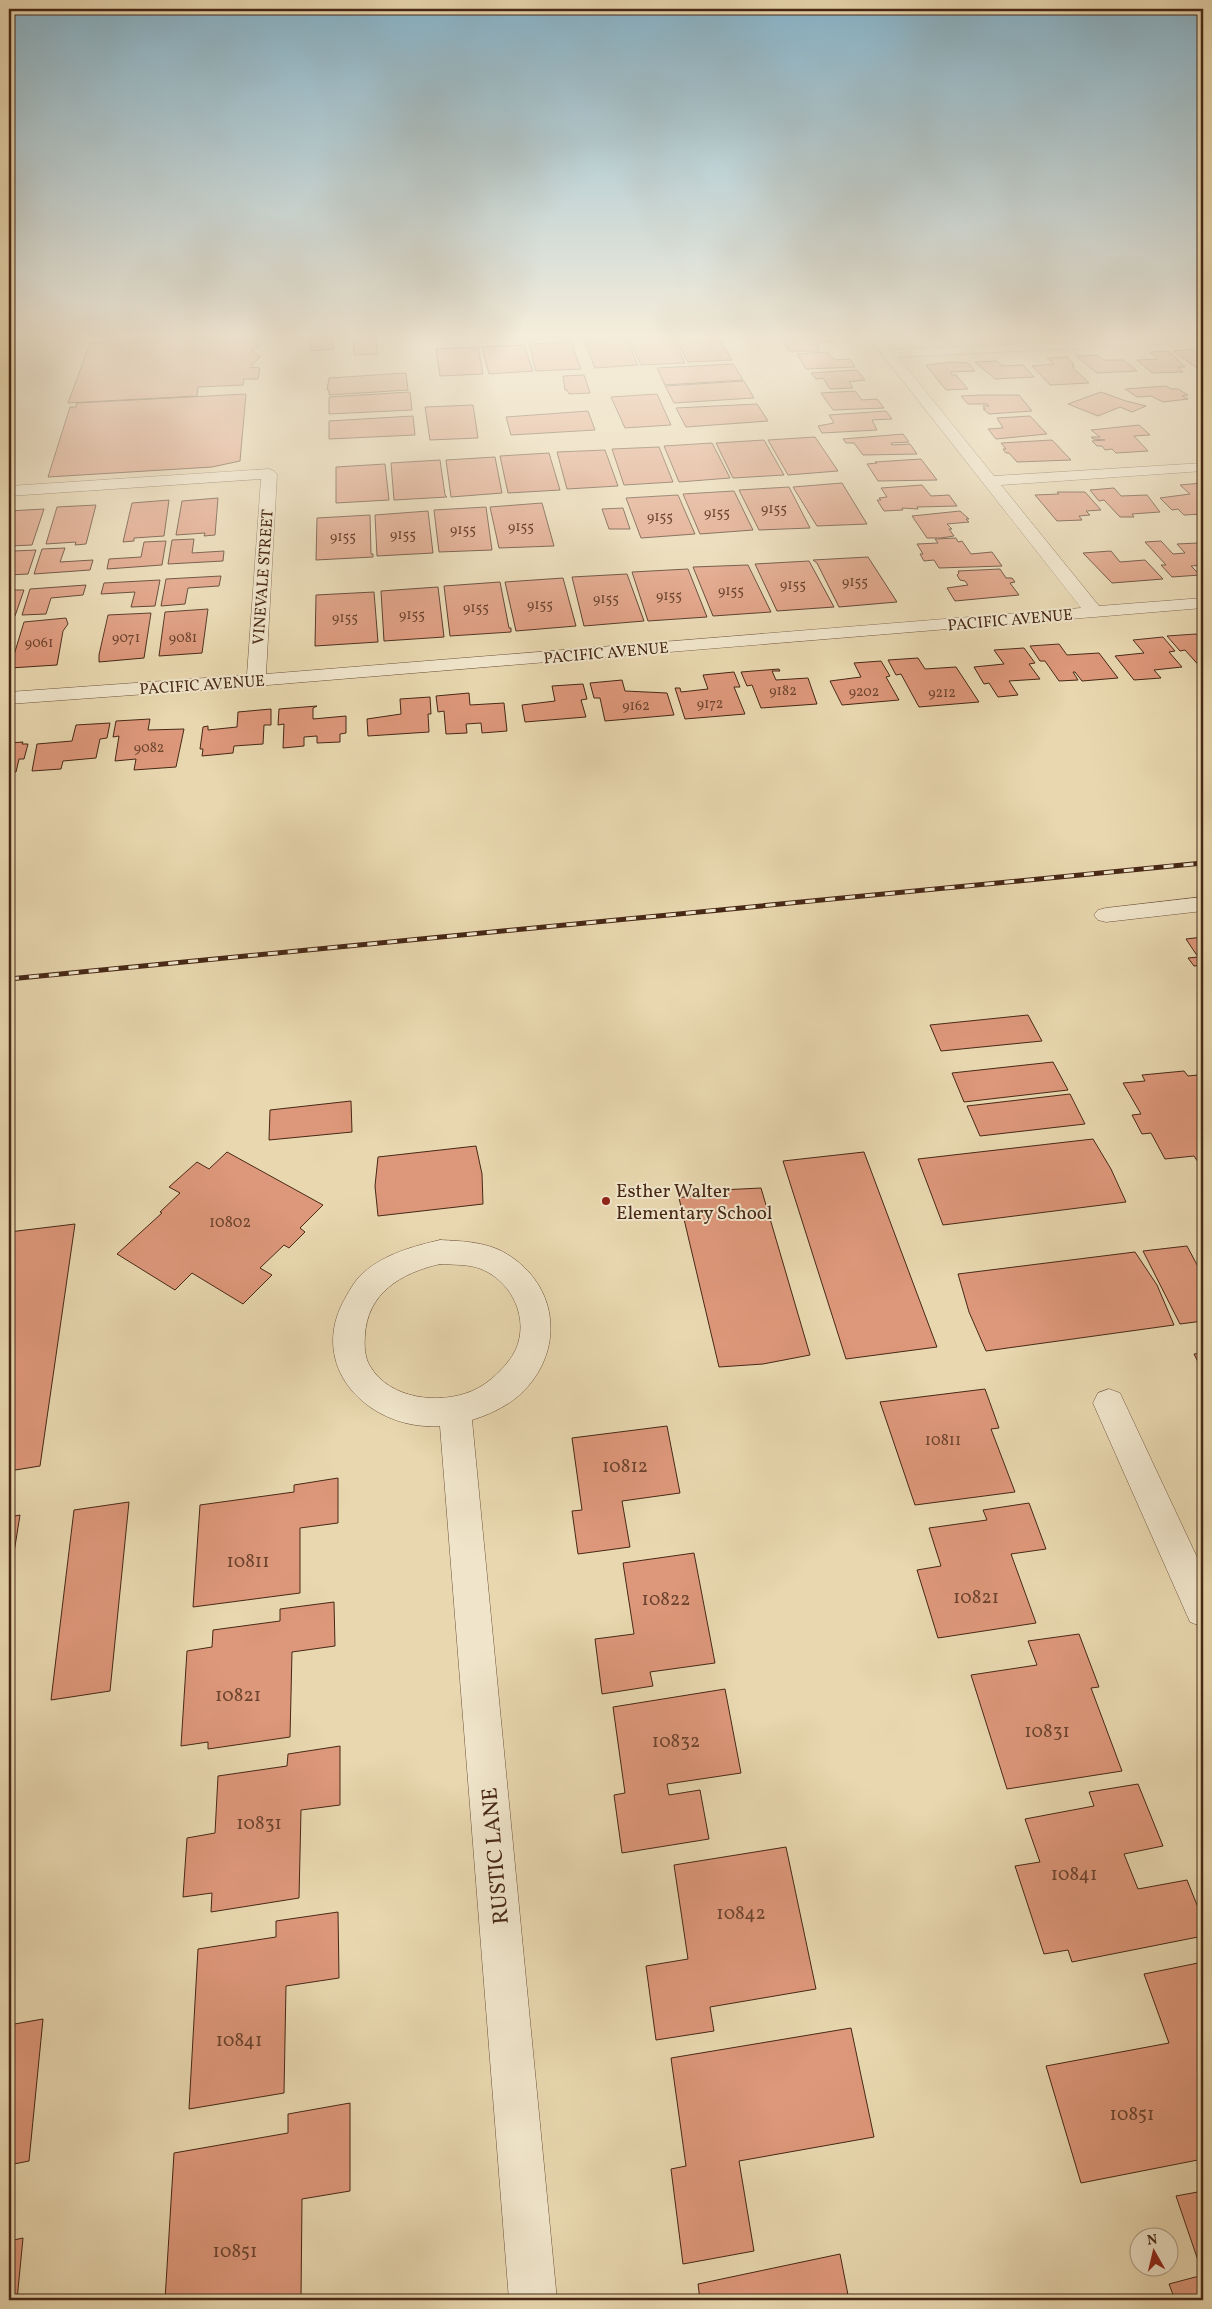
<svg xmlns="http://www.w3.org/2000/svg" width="1212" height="2309" viewBox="0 0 1212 2309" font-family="Vollkorn,serif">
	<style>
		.building { fill: #dd977a; stroke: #472816 }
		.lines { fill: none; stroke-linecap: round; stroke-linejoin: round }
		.minor-casing { stroke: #6f543c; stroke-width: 1 }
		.minor { fill: #f0e5cb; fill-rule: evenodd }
		.rail-casing { stroke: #472816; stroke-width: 5 }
		.rail { stroke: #f0e5cb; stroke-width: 3; stroke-dasharray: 10; stroke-linecap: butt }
		.poi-dot { fill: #8f2418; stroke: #f0e5cb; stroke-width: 2 }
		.labels { text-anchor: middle; stroke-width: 4; stroke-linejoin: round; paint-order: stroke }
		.far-number-label { font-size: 14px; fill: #6c442f }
		.far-street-label { font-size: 16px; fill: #472816; stroke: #f0e5cb }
		.number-label { font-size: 16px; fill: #6c442f }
		.poi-label { font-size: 19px; fill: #472816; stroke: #f0e5cb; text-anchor: start }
		.near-number-label { font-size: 19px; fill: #6c442f }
		.near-street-label { font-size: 22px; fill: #472816; stroke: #f0e5cb }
	</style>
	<rect width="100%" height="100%" fill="#e8d7af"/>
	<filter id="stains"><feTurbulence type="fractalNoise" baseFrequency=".004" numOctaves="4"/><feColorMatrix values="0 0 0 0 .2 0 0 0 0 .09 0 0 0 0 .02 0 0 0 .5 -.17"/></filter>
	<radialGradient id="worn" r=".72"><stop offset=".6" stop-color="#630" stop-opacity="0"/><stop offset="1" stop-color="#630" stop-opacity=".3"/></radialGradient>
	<!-- building -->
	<g class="building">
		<path d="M261,335l-2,12 -8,2 9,8 -10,10 10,1 -2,11h-14l-1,6 -45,2 -1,9 -129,7 22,-60z"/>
		<path d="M310,335h23v14l-23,2z"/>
		<path d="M353,335h23l1,19 -23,1z"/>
		<path d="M717,335l15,25 -44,2 -14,-26z"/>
		<path d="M810,335h20l5,7h-18l3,9h-31l-8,-13 30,-2z"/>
		<path d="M672,337l13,26 -44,2 -12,-26z"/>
		<path d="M626,339l12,26 -43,3 -11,-27z"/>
		<path d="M571,342l10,27 -45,2 -7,-27z"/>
		<path d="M524,345l9,26 -44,3 -7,-27z"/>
		<path d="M478,347l5,27 -43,2 -4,-27z"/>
		<path d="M1193,349l10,6v12l-6,1 -24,-17z"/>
		<path d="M1169,351l16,16h-7l5,5 -31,1 -15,-13 21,-1 -8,-7z"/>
		<path d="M827,352l8,8 15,-1 5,8 -49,2 -9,-15z"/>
		<path d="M1097,355l6,5h21l13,11 -40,2 -21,-17z"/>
		<path d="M1067,357l7,7h-2l3,3h-3l17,16 -39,2 -18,-19 22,-2 -7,-6z"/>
		<path d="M997,361l5,5 21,-1 11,12 -39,2 -20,-17z"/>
		<path d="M953,362l15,1 7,8 -25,1 2,3h4l12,14 -22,1 -20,-25z"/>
		<path d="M733,364l10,16 -78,5 -8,-17z"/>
		<path d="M857,370l8,10 -16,2 4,6 -23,1 -7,-11 -7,1 -5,-6z"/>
		<path d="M406,373l2,17 -79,5v-5h-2l2,-12z"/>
		<path d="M584,375l6,18 -21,1 -2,-4h-2l-2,-14z"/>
		<path d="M744,381l10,17 -80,5 -9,-17z"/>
		<path d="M1166,386l5,3h7l10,6 -6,1 6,3 -25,3 -12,-6 -14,1 -12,-8z"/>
		<path d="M855,391l7,9 15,-1 7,9 -51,2 -12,-17z"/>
		<path d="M410,392l2,18 -83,4v-17z"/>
		<path d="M1101,392l25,9 20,5 -14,6 -12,-5 -22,9 -30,-12z"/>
		<path d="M246,394l-6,67 -28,6 -164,10 22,-70h6l1,-4z"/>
		<path d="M657,394l14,31 -46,3 -14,-31z"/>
		<path d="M981,395h38l13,16 -43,3 -6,-5h2l-2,-3h6l-2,-2h-19l-7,-8z"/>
		<path d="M757,404l11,17 -82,6 -10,-19z"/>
		<path d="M473,405l5,33 -48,2 -5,-33z"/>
		<path d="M588,411l7,19 -84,5 -5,-18z"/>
		<path d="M886,411l6,8 -20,1 5,10 -55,3 -4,-7 16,-3 -5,-8z"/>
		<path d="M413,416l2,19 -86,4v-18z"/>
		<path d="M1030,416l17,18 -51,5 -8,-10 15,-1 -6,-10z"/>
		<path d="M1139,425l11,10 -16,1 14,15 -32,2 -4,-4 -7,1 -3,-4h-5l-5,-5 13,-1 -12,-1 -2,-2h9l-9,-7z"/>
		<path d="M903,434l6,8 -18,1 1,2 18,-1 7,10 -54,1 -9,-12h-8l-3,-4z"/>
		<path d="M815,437l23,34 -50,4 -20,-35z"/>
		<path d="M764,440l20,35 -51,3 -17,-35z"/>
		<path d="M1052,440l19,20 -54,2 -8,-9h-3l-3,-4h3l-5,-6z"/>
		<path d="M712,443l18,35 -51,4 -15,-36z"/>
		<path d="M659,447l14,35 -49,3 -12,-36z"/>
		<path d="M605,450l13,36 -51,3 -10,-37z"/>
		<path d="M549,453l11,37 -52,3 -8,-37z"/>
		<path d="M495,457l7,36 -51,4 -5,-37z"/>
		<path d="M921,459l16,21 -59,1 -11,-17 10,-1 -2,-1z"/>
		<path d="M440,460l5,35 2,2 -53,3 -3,-37z"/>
		<path d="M385,464l4,36 -53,3v-36z"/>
		<path d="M842,483l25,41 -50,2 -24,-39z"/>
		<path d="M1202,483l1,31 -19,1 -6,-6 -6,1 -12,-12 30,-4 -10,-9z"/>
		<path d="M922,485l9,11 18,-1 8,11 -40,1 1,2 -16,-1 1,2 -19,1 -7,-11h4l-2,-2 8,-1 -6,-9z"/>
		<path d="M789,487l21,41 -51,2 -20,-40z"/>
		<path d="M1114,488l7,8 26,-1 13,17 -28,2 2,3h-14l-16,-17 -5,1 -9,-11z"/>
		<path d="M734,491l19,39 -53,4 -17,-40z"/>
		<path d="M1057,492h28l16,18 -15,1 4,4 -11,1 3,4 -25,1 -22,-26 24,-1z"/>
		<path d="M678,495l17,39 -54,4 -15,-40z"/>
		<path d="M218,498l-3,37 -11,1 1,-3 -29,2 6,-34z"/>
		<path d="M169,500l-5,36 -30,2v3l-11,1 9,-39z"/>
		<path d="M542,503l12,43 -55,2 -9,-41z"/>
		<path d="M96,505l-10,39 -11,1 1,-3 -30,2 11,-37z"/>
		<path d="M486,507l6,43 -53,2 -5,-42z"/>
		<path d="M623,508l7,21h-21l-7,-20z"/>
		<path d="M44,509l-12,36 -23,1v-35z"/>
		<path d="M428,511l5,42 -56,3 -2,-41z"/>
		<path d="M960,511l9,8h-3l3,3 -22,2 5,5h-3l5,7 -13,2h-14l-15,-22z"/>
		<path d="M370,515l1,39h2v3l-57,3 1,-42z"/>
		<path d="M956,538l2,4 4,-1 9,13 21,-2 10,14 -63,2 -5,-8 -10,1 -4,-7h3l-6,-10 21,-1 -3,-4z"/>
		<path d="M194,539l-2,14 32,-2 -1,10 -55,3 4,-24z"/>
		<path d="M166,541l-4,24 -55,4 2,-10 32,-2 3,-15z"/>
		<path d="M1161,541l12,13 12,-1 -8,-9 21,-1 5,6v16l-12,1 9,9 -28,2 -11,-12h5l-21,-23z"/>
		<path d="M65,548l-5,14 33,-2 -3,10 -56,4 8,-25z"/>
		<path d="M36,550l-8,24 -19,1v-9l5,-15z"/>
		<path d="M1111,551l9,11 25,-2 18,19 -51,4 -29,-30z"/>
		<path d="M868,557l29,45 -58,5 -22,-44 -4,-3z"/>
		<path d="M809,561l25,46 -57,4 -22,-47z"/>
		<path d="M748,565l23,47 -58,4 -20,-49z"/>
		<path d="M688,569l19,48 -59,4 -16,-49z"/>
		<path d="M1000,569l6,9h6l3,4 -5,1 9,12 -64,6 -8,-13 21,-3 -3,-4 -5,-1 -3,-5 2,-2 -1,-2z"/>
		<path d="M627,574l17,47 -60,5 -12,-49z"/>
		<path d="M221,576l-2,10 -31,2 -3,16 -24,2 5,-27z"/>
		<path d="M563,578l13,48 -60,5 -11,-49z"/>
		<path d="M160,580l-5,26 -24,1 4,-15 -34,2 3,-11z"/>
		<path d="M500,582l9,46h2v4l-61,4 -6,-50z"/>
		<path d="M86,585l-3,10 -32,3 -5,16 -24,1 8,-26z"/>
		<path d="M438,587l6,50 -60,4 -3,-50z"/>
		<path d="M9,590h15l-9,26 -6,1z"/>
		<path d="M374,592l4,50 -63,4 1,-51z"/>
		<path d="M208,609l-6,44 -43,3 6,-44z"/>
		<path d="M151,613l-7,45 -45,4v-7l9,-40z"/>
		<path d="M66,618l2,6 -5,7 -6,34 -47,3 14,-46z"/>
		<path d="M1196,634l7,7v29l-18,-20 -5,1 -13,-15z"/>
		<path d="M1163,637l12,14 -6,1 13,15 -28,3 7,8 -27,2 -19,-24 29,-3 -11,-13z"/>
		<path d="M1059,644l8,11 32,-2 19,25 -36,3 -7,-9h-2l5,8 -19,1 -14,-20h-5l-10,-15z"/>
		<path d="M1024,648l11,15 -6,1 11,15 -31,2 9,14 -20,2 -9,-14 -5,1 -10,-17 30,-3 -10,-14z"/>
		<path d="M918,658l7,11 31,-2 23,35 -60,5 -18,-33 -5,1 -8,-15z"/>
		<path d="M881,661l9,15 -4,1 13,23 -57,5 -12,-24 31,-4 -7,-14z"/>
		<path d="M779,669l1,2h-8l4,9 32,-2 9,26 -56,4 -9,-23 -5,1 -6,-14z"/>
		<path d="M734,672l6,15h-6l11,27 -60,5 -10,-31h5l1,4 27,-3 -5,-14z"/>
		<path d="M622,680l3,11 42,2 7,22 -69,6 -5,-23h-6l-4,-15z"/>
		<path d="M583,684l4,15 -6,1 5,17 -61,5 -3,-17 33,-4 -3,-15z"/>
		<path d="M469,693l1,12 34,-2 3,28 -25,2 -1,-10 -15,1 1,9 -21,1 -2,-23 -6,1 -2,-16z"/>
		<path d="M430,697l1,17h-3l1,18 -61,4 -1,-17 34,-5 -1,-15z"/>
		<path d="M317,706l-4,2v11l33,-3v17l-6,1v8l-23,1v-7l-13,1v9l-21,2 1,-24 -6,1 1,-16z"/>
		<path d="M271,709v16h-7l-1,19 -29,2 -1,7 -31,3 1,-7h-3l3,-22 5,-1v4l29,-3 1,-15z"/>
		<path d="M150,719l-2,11 36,-1 -8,38 -42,3 2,-11 -21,2 4,-25 -6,1 3,-16z"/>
		<path d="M110,723l-3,15 -7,1 -4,19 -33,3 -2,8 -29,2 5,-27 35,-3 4,-16z"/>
		<path d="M23,742l-1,2h6l-4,15h-5l-3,13 -7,1v-30z"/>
		<path d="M1203,937v28l-9,1 -6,-8 10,-1 -12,-18z"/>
		<path d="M1028,1015l14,26 -101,10 -11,-26z"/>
		<path d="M1053,1062l15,28 -104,12 -12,-29z"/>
		<path d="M1184,1071l4,5 10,-1 5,8v78l-5,1 -4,-6 -29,3 -14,-26 -9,1 -10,-19 9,-1 -18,-31 22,-2 -3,-6z"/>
		<path d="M1070,1094l15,30 -105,12 -13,-30z"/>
		<path d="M351,1101l1,31 -83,8 1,-30z"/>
		<path d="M1093,1139l18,30 15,33 -183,23 -25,-66z"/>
		<path d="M476,1146l6,28 1,30 -105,12 -3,-30 3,-29z"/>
		<path d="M227,1152l96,53 -23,23 5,4 -16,16 -5,-3 -24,23 12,7 -29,29 -51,-31 -17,17 -58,-36 45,-41 -2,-1 20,-19 -11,-6 28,-25 12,7z"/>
		<path d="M864,1152l73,195 -91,12 -63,-198z"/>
		<path d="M761,1188l49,167 -47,9 -44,3 -40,-169 41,-8z"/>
		<path d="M75,1224l-35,242 -31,5v-239z"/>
		<path d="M1187,1246l16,30v45l-23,3 -37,-73z"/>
		<path d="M1135,1252l22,33 17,40 -188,26 -17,-39 -11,-38z"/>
		<path d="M1203,1353v19l-9,-18z"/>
		<path d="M985,1389l14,39 -8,1 24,63 -100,13 -35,-103z"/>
		<path d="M667,1426l13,67 -58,8 8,46 -52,7 -6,-43 10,-1 -10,-72z"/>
		<path d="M338,1478v45l-38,5v65l-107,14 7,-102 94,-13v-7z"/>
		<path d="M129,1502l-19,189 -59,9 23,-190z"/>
		<path d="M1029,1503l17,46 -35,5 25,69 -98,15 -21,-68 24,-4 -12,-38 58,-8 -4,-10z"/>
		<path d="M20,1515l-11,69v-67z"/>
		<path d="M694,1553l21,110 -65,9 3,14 -51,8 -7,-55 39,-5 -11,-71z"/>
		<path d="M334,1602l1,44 -43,6 -2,85 -82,12v-7l-27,4 6,-95 25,-4 1,-17 67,-9v-12z"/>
		<path d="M1079,1634l20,53 -8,1 31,83 -115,18 -36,-114 66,-10 -9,-24z"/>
		<path d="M725,1689l16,84 -74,11 2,11 31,-5 9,49 -87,14 -8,-58 11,-2 -12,-86z"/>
		<path d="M340,1746v59l-39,5 -2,88 -88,14 1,-19 -29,4 4,-59 28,-5 3,-57 69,-10 1,-12z"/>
		<path d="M1138,1784l25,62 -39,8 14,35 49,-9 16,40v16l-131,26 -4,-12 -24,4 -29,-88 25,-4 -15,-43 69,-13 -5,-14z"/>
		<path d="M786,1847l30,142 -106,18 4,24 -58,9 -10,-74 42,-7 -14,-94z"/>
		<path d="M338,1912l1,66 -53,8 -2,107 -95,16 9,-160 78,-12v-16z"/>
		<path d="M1203,1962v197l-122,24 -35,-117 123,-23 -25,-69z"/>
		<path d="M43,2019l-14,142 -20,4v-140z"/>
		<path d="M851,2028l23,109 -135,24 15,90 -71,13 -12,-95 15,-3 -15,-108z"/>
		<path d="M350,2103v88l-48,8 -1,101h-136l9,-147 114,-20v-19z"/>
		<path d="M1203,2191v109h-28l-6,-16 34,-9 -27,-79z"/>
		<path d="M23,2238l-6,62h-8v-59z"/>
		<path d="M840,2254l9,46h-149l-2,-16z"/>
	</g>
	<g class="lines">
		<!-- minor casing -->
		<g class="minor-casing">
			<g id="minor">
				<path d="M867,335h12l13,15 311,-15v7l-305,15 96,119 209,-13v8l-202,14 98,121 104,-8v10l-947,78 -247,18v-12l238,-17 14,-196 -252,17v-10l260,-17 5,2 3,3 -11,200 815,-66z"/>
				<path d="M1203,897v14l-97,11 -8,-2 -4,-5 4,-5 8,-2z"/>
				<path d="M440,1240c23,1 50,2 70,16 52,34 54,102 6,142 -13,10 -28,17 -44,22l85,880h-48l-69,-874c-67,5 -131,-54 -98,-122 6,-11 12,-23 21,-31 21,-19 51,-27 77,-33zM440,1264c13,1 29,0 41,5 37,15 53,63 26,94 -9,11 -21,22 -35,28 -33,14 -83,8 -102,-25 -5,-8 -6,-20 -5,-30 2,-43 36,-63 75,-72z"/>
				<path d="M1109,1389l11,4 83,177v57l-13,-5 -97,-219 5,-10z"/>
			</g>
		</g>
		<!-- minor -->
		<use href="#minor" class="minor"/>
		<!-- rail casing -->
		<g class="rail-casing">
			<path id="rail" d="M9,979l1194,-116"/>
		</g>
		<!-- rail -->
		<use href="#rail" class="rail"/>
	</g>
	<!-- sky -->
	<linearGradient id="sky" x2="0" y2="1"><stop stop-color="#87b6ce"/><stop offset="0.51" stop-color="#f5eddb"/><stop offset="1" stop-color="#f5eddb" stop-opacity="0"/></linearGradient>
	<rect width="1212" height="658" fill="url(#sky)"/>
	<!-- markers -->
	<circle class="poi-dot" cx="606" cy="1201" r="5"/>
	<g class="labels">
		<!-- far-number labels -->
		<g class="far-number-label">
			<text x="774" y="513">9155</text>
			<text x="717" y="517">9155</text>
			<text x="660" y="521">9155</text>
			<text x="521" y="531">9155</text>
			<text x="463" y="534">9155</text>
			<text x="403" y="539">9155</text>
			<text x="343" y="541">9155</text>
			<text x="855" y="586">9155</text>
			<text x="793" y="589">9155</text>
			<text x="731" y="595">9155</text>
			<text x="669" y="600">9155</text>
			<text x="606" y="603">9155</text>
			<text x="540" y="609">9155</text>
			<text x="476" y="612">9155</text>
			<text x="412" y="619">9155</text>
			<text x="345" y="622">9155</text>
			<text x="126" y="642">9071</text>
			<text x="183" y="642">9081</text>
			<text x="39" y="647">9061</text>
			<text x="783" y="695">9182</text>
			<text x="864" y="696">9202</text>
			<text x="942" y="697">9212</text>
			<text x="710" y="708">9172</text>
			<text x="636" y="710">9162</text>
			<text x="149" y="752">9082</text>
		</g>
		<!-- far-street labels -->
		<g class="far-street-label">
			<text transform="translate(262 577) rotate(-86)" y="6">VINEVALE STREET</text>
			<text transform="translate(1010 619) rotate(-5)" y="6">PACIFIC AVENUE</text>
			<text transform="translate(606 652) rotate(-5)" y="6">PACIFIC AVENUE</text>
			<text transform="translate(202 684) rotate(-4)" y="6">PACIFIC AVENUE</text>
		</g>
		<!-- number labels -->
		<g class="number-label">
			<text x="230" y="1227">10802</text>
			<text x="943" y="1445">10811</text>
		</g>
		<!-- poi labels -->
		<g class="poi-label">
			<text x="616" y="1197">Esther Walter<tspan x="616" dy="22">Elementary School</tspan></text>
		</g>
		<!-- near-number labels -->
		<g class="near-number-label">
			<text x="625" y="1472">10812</text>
			<text x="248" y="1567">10811</text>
			<text x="976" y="1603">10821</text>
			<text x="666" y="1605">10822</text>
			<text x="238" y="1701">10821</text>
			<text x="1047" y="1737">10831</text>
			<text x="676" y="1747">10832</text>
			<text x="259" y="1829">10831</text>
			<text x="1074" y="1880">10841</text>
			<text x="741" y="1919">10842</text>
			<text x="239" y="2046">10841</text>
			<text x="1132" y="2120">10851</text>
			<text x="235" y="2257">10851</text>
		</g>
		<!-- near-street labels -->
		<g class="near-street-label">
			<text transform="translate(494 1856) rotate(-95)" y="8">RUSTIC LANE</text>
		</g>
	</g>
	<!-- margin -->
	<rect width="1212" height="2309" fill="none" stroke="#e8d7af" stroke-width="30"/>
	<rect x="10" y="10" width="1192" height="2289" fill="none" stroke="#472816" stroke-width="2.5"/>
	<rect x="15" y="15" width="1182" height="2279" fill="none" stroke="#472816"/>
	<!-- north arrow -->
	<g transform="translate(1154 2252) rotate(352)"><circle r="24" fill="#f0e5cb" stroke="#ac9983"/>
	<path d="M0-4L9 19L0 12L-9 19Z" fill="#8f2418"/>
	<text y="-8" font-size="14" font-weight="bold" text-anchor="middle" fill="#472816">N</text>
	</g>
	<rect width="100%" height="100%" filter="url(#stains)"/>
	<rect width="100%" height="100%" fill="url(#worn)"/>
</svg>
